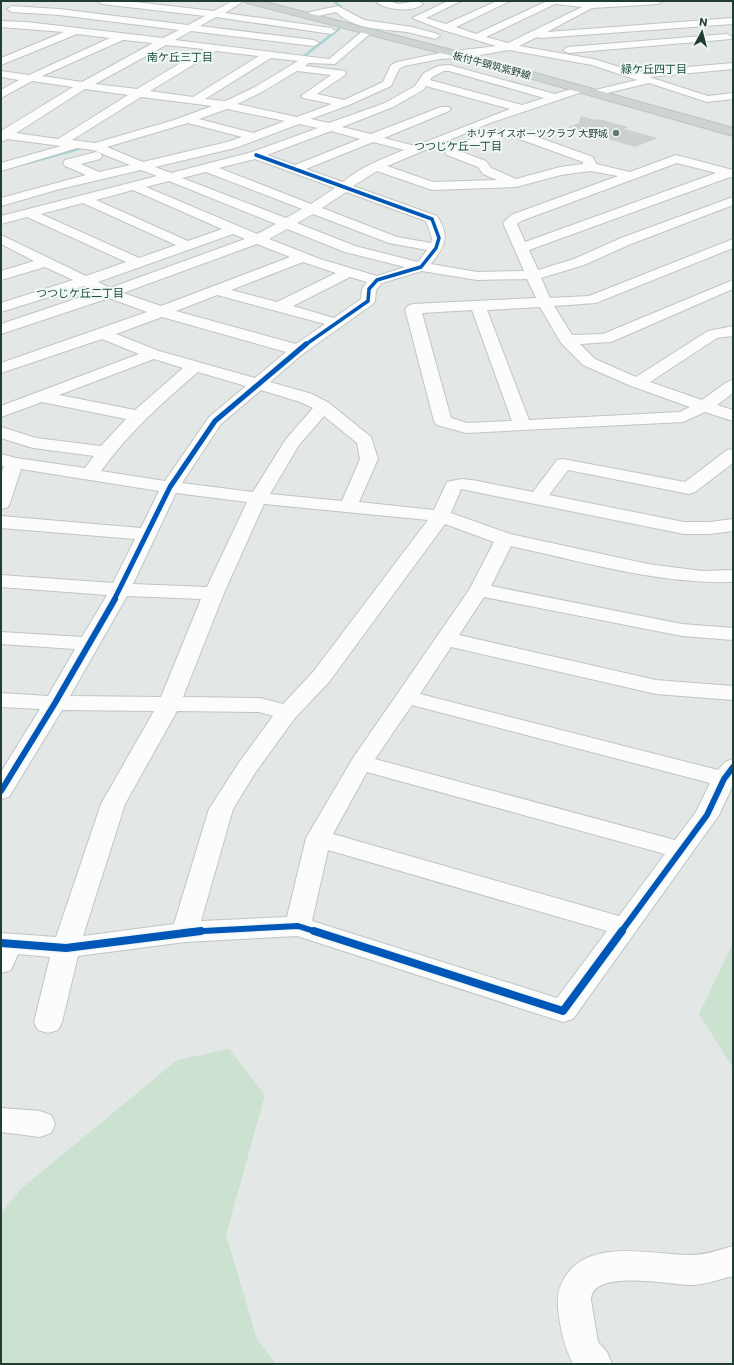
<svg xmlns="http://www.w3.org/2000/svg" width="734" height="1365" viewBox="0 0 734 1365" font-family="Commissioner,'Noto Sans JP',sans-serif">
	<style>
		.green { fill: #cce2d1 }
		.lines { fill: none; stroke-linecap: round; stroke-linejoin: round }
		.stream-far1 { stroke: #a3d4d7; stroke-width: 2.5 }
		.stream { stroke: #a3d4d7; stroke-width: 3.5 }
		.building { fill: #ccd1cf }
		.minor-casing { stroke: #c0c5c3; stroke-width: 2 }
		.major-casing { stroke: #bcc5c2; stroke-width: 2 }
		.minor { fill: #fbfcfb; fill-rule: evenodd }
		.major { fill: #cdd4d2; fill-rule: evenodd }
		.cycleway-far3-casing { stroke: #f1f8f4; stroke-width: 5 }
		.cycleway-far2-casing { stroke: #f1f8f4; stroke-width: 7 }
		.cycleway-far1-casing { stroke: #f1f8f4; stroke-width: 9 }
		.cycleway-casing { stroke: #f1f8f4; stroke-width: 11 }
		.cycleway-far3 { stroke: #0057b8; stroke-width: 3.5 }
		.cycleway-far2 { stroke: #0057b8; stroke-width: 5 }
		.cycleway-far1 { stroke: #0057b8; stroke-width: 6 }
		.cycleway { stroke: #0057b8; stroke-width: 8 }
		.poi-dot { fill: #657872; stroke: #f1f8f4; stroke-width: 1.5 }
		.labels { text-anchor: middle; stroke-width: 4; stroke-linejoin: round; paint-order: stroke }
		.far-street-label { font-size: 10px; fill: #213c33; stroke: #f1f8f4 }
		.far-poi-label { font-size: 10px; fill: #213c33; stroke: #f1f8f4; text-anchor: end }
		.far-neighbourhood-label { font-size: 11px; fill: #1d4e3f; stroke: #f1f8f4 }
	</style>
	<rect width="100%" height="100%" fill="#e3e8e6"/>
	<!-- green -->
	<g class="green">
		<path d="M733,943v125l-34,-54z"/>
		<path d="M229,1049l36,46 -39,140 31,104 19,25h-275v-151l21,-25 155,-128z"/>
	</g>
	<g class="lines">
		<!-- stream-far1 -->
		<g class="stream-far1">
			<path d="M334,1l7,6"/>
			<path d="M299,60l40,-31"/>
			<path d="M73,150l12,-3"/>
		</g>
		<!-- stream -->
		<path class="stream" d="M26,163l51,-14"/>
	</g>
	<!-- building -->
	<path class="building" d="M581,116l14,4 4,-1 29,8 -4,2 34,9 -23,9 -67,-20 11,-4z"/>
	<g class="lines">
		<!-- minor casing -->
		<g class="minor-casing">
			<g id="minor">
				<path d="M97,1h29l88,10 18,-10h12l-19,12 106,15 5,3 -5,3 -115,-17 -16,9 114,14 5,3 -5,3 -123,-15 -16,9 137,17 17,2 36,-30h6l2,2 -2,2 -36,31 -26,-1 -4,3 40,5 1,2 -1,2 -28,19 27,6 39,-18 8,-17 6,-3 43,-9 56,-7 -53,-16 -31,-12 36,-17h13l-35,17 20,6 51,-23h13l-54,26 20,7 71,-33h116l-5,3 -66,4 -45,24 186,-14v6l-192,14 -4,-1 -18,9 75,13 44,14 5,-2 90,-8v6l-84,8 59,19 25,-3v6l-26,3 -58,-19 -54,13 -4,-1 -1,-2 1,-2 46,-11 -45,-15 -83,-15 -41,7 -28,2 -36,7 -5,3 -8,17 -42,19 -38,14 18,4 56,-20 30,-17 9,-13 14,-7 11,-1 106,29 26,-8 5,3 -1,2 -95,32 -103,43 46,16 64,-2 -14,-6 -5,-7 -31,-12 -2,-3 3,-6 51,-15 16,-2 78,28 3,7 34,8 46,-17 57,15v8l-3,-1 -201,73 9,20 36,-11 47,-21 112,-41v8l-102,39 -47,21 -43,13 9,20 39,-2 144,-57v9l-137,55 -42,3 18,29 31,-1 130,-54v9l-122,53 -31,2 15,15 41,18 72,-46 25,-5v10l-16,2 -67,44 52,18 25,-18 6,-2v13l-16,12 16,5v11l-28,-9 -22,10 -217,11 -29,-8 -3,-4 -29,-112 3,-3 5,-2 123,-6 -9,-19 -50,1 -55,-9 -40,12 -6,7 -1,11 -2,3 -69,49 -34,29 42,12 17,9 42,34 7,22 -19,43 75,8 13,-28 14,-3 11,1 61,12 24,-32 6,-1 122,23 42,-32 6,-1v14l-38,29 -6,2 -121,-24 -19,25 135,27h26l23,-3v12l-23,3h-26l-223,-45 -10,24 59,21 138,30 54,7 31,-1v12c-75,2 -149,-20 -222,-36l-20,40 191,38 51,4v12l-51,-4 -198,-39 -25,38 197,45 77,6v14l-77,-6 -205,-47 -31,47 298,76 7,-8 8,-3v26l-14,30 -146,204 -10,3 -266,-86 -112,6 -107,14 -16,66 -4,8 -10,3 -10,-3 -4,-8 16,-65 -32,-3 -7,16 -10,3v-40l55,4 45,-133 53,-93 -92,-1 -53,87 -8,2v-27l39,-63 -39,-2v-14l47,3 27,-47 -74,-5v-12l81,5 25,-42 -106,-8v-12l112,8 22,-44 -134,-11v-12l140,12 18,-37 -138,-22 -11,34 -2,4 -7,2v-34l3,-9 -3,-1v-11l15,4 69,10 9,-12 -61,-8 -32,-10v-11l35,11 65,8 25,-27 -84,-17 -41,15v-11l138,-52 -37,-15 -101,34v-10l146,-51 -38,-14 -108,36v-10l95,-32 -12,-6 -83,26v-9l72,-23 -28,-13 -44,13v-9l33,-10 -33,-17v-9l85,41 40,-14 -99,-45 -26,7v-8l156,-40 -16,-6 -81,19 -59,17v-8l85,-23 -21,-9 -2,-3 2,-3 31,-8 4,1 2,3 -2,3 -19,5 18,8 31,-7 -37,-15 -16,-2 -76,23v-8l60,-17 -54,-7 -6,3v-11l72,-44 -41,-6 -31,17v-8l18,-10 -18,-3v-6l28,4 81,-37 -33,-4 -76,31v-7l63,-26 -63,-5v-6l26,1 136,16 16,-8 -120,-15 -47,-3 -5,-3 5,-3 47,3 129,16 17,-9 -103,-12zM555,4l27,3 -74,36 -22,-6zM123,40l30,3 -71,39 -40,-6zM166,45l38,4 -67,40 -42,-5zM216,51l43,5 -66,41 -43,-6zM271,58l27,3 -43,26 -27,13 -3,1 -20,-2zM297,71l34,4 -30,21 2,2 29,6 -35,13 -60,-13 25,-12zM444,71h5l95,27 -22,7 -92,-25 2,-3zM426,86l84,23 -95,37 -31,-8 65,-27 2,-2 -2,-2h-8l-70,27 -29,-7 51,-20 30,-17zM85,89l43,6 -70,44 -42,-6zM141,97l71,9 -38,14 -79,23 -23,-3zM227,109l58,12 -32,12 -54,-14zM188,123l54,14 -15,5 -84,20 -36,-15zM299,124l19,4 -66,24 -81,21 -16,-6 80,-19zM331,131l29,8 -65,26 -28,-10zM504,137h10l69,25v2l-23,3 -44,12 -25,-11 -5,-7 -27,-10zM373,142l31,8c-22,9 -44,17 -61,32l-37,-13zM255,159l80,29 -24,16 -92,-36zM677,163l39,10 -191,69 -8,-18 4,-3zM377,171l55,19 84,-3 45,-12 29,-4 28,5 -107,39 -8,8 21,48 -47,1 -46,-8c13,-17 20,-27 6,-48l-84,-30zM206,172l96,37 -16,9 -104,-40zM169,181l107,43 -19,10 -111,-47zM133,190l89,39 -34,12 -92,-41zM346,192l80,29 6,17 -1,5 -34,-6 -75,-29zM83,203l93,42 -37,13 -98,-44zM313,214l76,29 38,7 -9,12 -63,-16 -58,-23zM287,229l58,23 60,15 -28,9 -57,-17 -51,-20zM233,234l12,5 -135,49 -12,-6zM257,244l33,13 -129,49 -38,-13zM303,262l33,11 -59,29 -46,-12zM350,277l17,5 -5,7 -1,10 -27,19 -41,-12zM217,295l108,29 -29,20 -120,-33zM540,307l21,36 22,22 48,21 59,21 -10,5 -151,8 -42,-110zM472,310l40,111 -45,2 -16,-5 -29,-105zM162,317l124,35 -31,26 -96,-27 -43,-17zM154,359l29,9 -48,42 -76,-15zM198,372l48,14 -37,31 -44,64 -64,-10c27,-38 62,-69 97,-99zM261,390l39,12 13,6 -27,31 -33,53 -71,-9 39,-59zM324,416l33,27 3,16 -18,42 -72,-7 29,-49zM176,493l71,9 -40,85 -74,-3zM264,504l164,16 -115,152 -30,32 -23,-6 -77,-1 41,-104zM445,524l49,18 -25,48 -116,168 -47,80 -19,79 -86,4 32,-112 22,-36 40,-55 34,-36zM127,596l74,3 -40,98 -91,-1zM412,705l298,78 -14,29 -21,28 -300,-81zM177,711l82,1 14,4 -35,48 -29,45 -35,115 -91,12 42,-132zM367,772l298,82 -46,62 -286,-82zM328,850l279,81 -50,67 -245,-77z"/>
				<path d="M375,1h14l9,3 20,-3 5,3c-10,9 -39,6 -48,-3z"/>
				<path d="M338,6l26,14 48,7 26,7 2,2 -5,3c-9,-2 -18,-5 -28,-7 -24,-3 -52,-2 -71,-20l-23,5 -5,-3 2,-2z"/>
				<path d="M727,34l5,3 -1,2 -163,14 -5,-3 5,-3z"/>
				<path d="M1,1108l39,3 11,4 4,9 -4,9 -11,4 -39,-5z"/>
				<path d="M733,1246v30c-14,3 -28,9 -42,9 -20,0 -100,-17 -100,15l7,42 9,10 5,12h-39c-9,-18 -13,-36 -15,-56 -1,-13 1,-23 9,-34 26,-36 87,-19 124,-19 15,0 28,-5 42,-9z"/>
			</g>
		</g>
		<!-- major casing -->
		<g class="major-casing">
			<path id="major" d="M245,1h16l199,51 273,76v8l-281,-80 -205,-53z"/>
		</g>
		<!-- minor -->
		<use href="#minor" class="minor"/>
		<!-- major -->
		<use href="#major" class="major"/>
		<!-- cycleway-far3 casing -->
		<g class="cycleway-far3-casing">
			<path id="cycleway-far3" d="M256,155l176,64 7,19 -3,10 -15,19 -44,13 -8,9 -1,12 -63,44"/>
		</g>
		<!-- cycleway-far2 casing -->
		<g class="cycleway-far2-casing">
			<path id="cycleway-far2" d="M114,600l56,-113 45,-66 91,-77"/>
		</g>
		<!-- cycleway-far1 casing -->
		<g class="cycleway-far1-casing">
			<g id="cycleway-far1">
				<path d="M1,791l54,-88 60,-104"/>
				<path d="M184,932l114,-6 19,6"/>
				<path d="M621,932l86,-117 17,-36 9,-12"/>
			</g>
		</g>
		<!-- cycleway casing -->
		<g class="cycleway-casing">
			<g id="cycleway">
				<path d="M314,931l249,80 59,-80"/>
				<path d="M1,943l65,5 135,-17"/>
			</g>
		</g>
		<!-- cycleway-far3 -->
		<use href="#cycleway-far3" class="cycleway-far3"/>
		<!-- cycleway-far2 -->
		<use href="#cycleway-far2" class="cycleway-far2"/>
		<!-- cycleway-far1 -->
		<use href="#cycleway-far1" class="cycleway-far1"/>
		<!-- cycleway -->
		<use href="#cycleway" class="cycleway"/>
	</g>
	<!-- markers -->
	<circle class="poi-dot" cx="616" cy="133" r="4"/>
	<g class="labels">
		<!-- far-street labels -->
		<g class="far-street-label">
			<text transform="translate(492 65) rotate(15)" y="4">板付牛頸筑紫野線</text>
		</g>
		<!-- far-poi labels -->
		<g class="far-poi-label">
			<text x="608" y="137">ホリデイスポーツクラブ 大野城</text>
		</g>
		<!-- far-neighbourhood labels -->
		<g class="far-neighbourhood-label">
			<text x="180" y="61">南ケ丘三丁目</text>
			<text x="654" y="73">緑ケ丘四丁目</text>
			<text x="458" y="150">つつじケ丘一丁目</text>
			<text x="80" y="297">つつじケ丘二丁目</text>
		</g>
	</g>
	<!-- border -->
	<rect width="734" height="1365" fill="none" stroke="#213c33" stroke-width="4"/>
	<!-- north arrow -->
	<g transform="translate(702 32) rotate(7)" stroke="#f1f8f4" stroke-width="3" paint-order="stroke">
	<path d="M0-3L7 15L0 10L-7 15Z" fill="#213c33"/>
	<text y="-6" font-size="11" font-weight="bold" text-anchor="middle" fill="#213c33">N</text>
	</g>
</svg>
